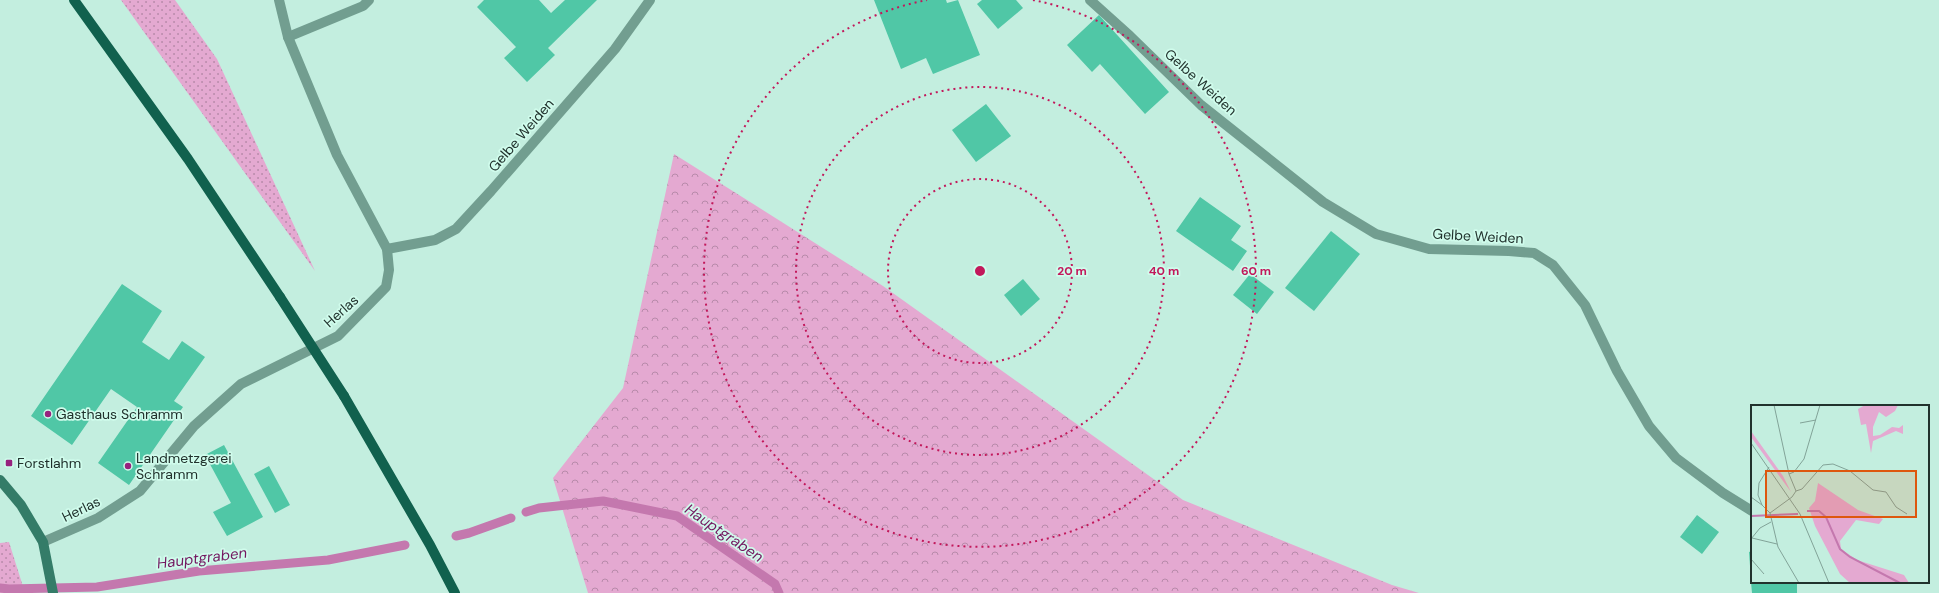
<svg xmlns="http://www.w3.org/2000/svg" width="1939" height="593" viewBox="0 0 1939 593" font-family="'DM Sans',sans-serif">
	<style>
		.grass { fill: url(#grass-dots) }
		.forest { fill: url(#forest-crowns) }
		.lines { fill: none; stroke-linecap: round; stroke-linejoin: round }
		.stream { stroke: #c478ae; stroke-width: 9 }
		.building { fill: #50c7a6 }
		.street { stroke: #729e90; stroke-width: 10 }
		.secondary { stroke: #347c68; stroke-width: 10 }
		.primary { stroke: #11614e; stroke-width: 10 }
		.primary-bridge { stroke: #11614e; stroke-width: 10 }
		.ring { fill: none; stroke: #c2185b; stroke-width: 2; stroke-dasharray: 2 4 }
		.poi-dot { fill: #97227e; stroke: #d0fcec; stroke-width: 1.5 }
		.labels { text-anchor: middle; stroke-width: 3.5; stroke-linejoin: round; paint-order: stroke }
		.street-label { font-size: 14px; fill: #21322d; stroke: #d0fcec }
		.poi-label { font-size: 14px; fill: #21322d; stroke: #d0fcec; text-anchor: start }
		.water-label { font-size: 15px; font-style: italic; fill: #731860; stroke: #d0fcec }
		.inset-river { fill: none; stroke: #c478ae; stroke-width: 2 }
		.inset-road { fill: none; stroke: #82a398; stroke-width: 1 }
		.view { fill: #de570e; fill-opacity: 0.15; stroke: #de570e; stroke-width: 2 }
		.inset-edge { fill: none; stroke: #21322d; stroke-width: 2 }
		.centre { fill: #c2185b; stroke: #d0fcec; stroke-width: 2 }
		.ring-label { font-size: 12px; text-anchor: middle; font-weight: bold; fill: #c2185b; stroke: #d0fcec; stroke-width: 3.5; stroke-linejoin: round; paint-order: stroke }
	</style>
	<defs>
		<pattern id="grass-dots" width="8" height="8" patternUnits="userSpaceOnUse"><rect width="8" height="8" fill="#e4a9d1"/><path d="M2 2h.1M6 6h.1" fill="none" stroke="#b88aaa" stroke-width="1.8" stroke-linecap="round"/></pattern>
		<pattern id="forest-crowns" width="20" height="18" patternUnits="userSpaceOnUse"><rect width="20" height="18" fill="#e4a9d1"/><path d="M2 6a3 3 0 1 1 6 0M12 15a3 3 0 1 1 6 0" fill="none" stroke="#b88aaa"/></pattern>
	</defs>
	<rect width="100%" height="100%" fill="#c3eedf"/>
	<!-- grass -->
	<g class="grass">
		<path d="M121,0h54l42,59 98,212z"/>
		<path d="M9,542l16,51h-25v-50z"/>
	</g>
	<!-- forest -->
	<path class="forest" d="M674,154l209,132 300,214 209,85 27,8h-831l-35,-115 70,-90z"/>
	<g class="lines">
		<!-- stream -->
		<g class="stream">
			<path d="M526,512l13,-4 64,-7 74,15 98,68 4,9"/>
			<path d="M456,536l13,-3 42,-15"/>
			<path d="M0,588l9,1 88,-2 102,-16 129,-11 77,-15"/>
		</g>
	</g>
	<!-- building -->
	<g class="building">
		<path d="M484,0h55l12,13 14,-13h32l-49,48 7,7 -28,27 -23,-24 12,-11 -39,-40z"/>
		<path d="M874,0h72l1,3 11,-3 22,55 -47,19 -7,-16 -25,11z"/>
		<path d="M982,0h34l7,8 -25,21 -21,-25z"/>
		<path d="M1099,15l70,77 -24,22 -45,-50 -8,8 -25,-27z"/>
		<path d="M986,104l25,32 -35,26 -24,-32z"/>
		<path d="M1200,197l41,29 -10,14 16,11 -14,20 -57,-40z"/>
		<path d="M1331,231l29,23 -46,57 -29,-23z"/>
		<path d="M1250,274l24,18 -17,22 -24,-19z"/>
		<path d="M1023,279l17,20 -19,17 -17,-21z"/>
		<path d="M122,284l40,27 -20,31 27,18 13,-19 23,16 -31,44 9,6 -54,78 -31,-22 39,-56 -26,-18 -39,56 -41,-29z"/>
		<path d="M224,445l39,72 -36,19 -14,-24 18,-9 -26,-48z"/>
		<path d="M269,466l21,39 -15,8 -21,-39z"/>
		<path d="M1697,515l22,17 -17,22 -22,-17z"/>
		<path d="M1752,551v28h-1l-2,-27z"/>
		<path d="M1751,582h46v11h-45z"/>
	</g>
	<g class="lines">
		<!-- street -->
		<g class="street">
			<path d="M1090,0l40,36 71,69 122,97 53,32 53,15 80,2 25,2 19,12 32,40 32,66 32,55 27,32 47,35 29,18"/>
			<path d="M288,37l75,-31 6,-6"/>
			<path d="M387,249l48,-9 21,-11 35,-38 124,-142 35,-49"/>
			<path d="M43,542l55,-24 42,-27 54,-65 47,-42 97,-48 48,-49 3,-17 -2,-21 -50,-94 -49,-118 -9,-37"/>
		</g>
		<!-- secondary -->
		<path class="secondary" d="M0,480l21,25 22,37 10,51"/>
		<!-- primary -->
		<g class="primary">
			<path d="M74,0l114,159 92,138"/>
			<path d="M344,396l86,149 25,48"/>
		</g>
		<!-- primary-bridge -->
		<path class="primary-bridge" d="M280,297l64,99"/>
	</g>
	<!-- distance rings -->
	<g class="ring">
		<circle cx="980" cy="271" r="92"/>
		<circle cx="980" cy="271" r="184"/>
		<path d="M1033 0A276 276 0 1 1 927 0"/>
	</g>
	<!-- markers -->
	<g class="poi-dot">
		<circle cx="48" cy="414" r="4"/>
		<rect x="5" y="459" width="8" height="8" rx="2"/>
		<circle cx="128" cy="466" r="4"/>
	</g>
	<g class="labels">
		<!-- street labels -->
		<g class="street-label">
			<text transform="translate(1201 82) rotate(42)" y="5">Gelbe Weiden</text>
			<text transform="translate(521 135) rotate(-49)" y="5">Gelbe Weiden</text>
			<text transform="translate(1478 236) rotate(3)" y="5">Gelbe Weiden</text>
			<text transform="translate(341 311) rotate(-42)" y="5">Herlas</text>
			<text transform="translate(81 509) rotate(-26)" y="5">Herlas</text>
		</g>
		<!-- poi labels -->
		<g class="poi-label">
			<text x="56" y="419">Gasthaus Schramm</text>
			<text x="136" y="463">Landmetzgerei<tspan x="136" dy="16">Schramm</tspan></text>
			<text x="17" y="468">Forstlahm</text>
		</g>
		<!-- water labels -->
		<g class="water-label">
			<text transform="translate(724 533) rotate(34)" y="5">Hauptgraben</text>
			<text transform="translate(202 558) rotate(-7)" y="5">Hauptgraben</text>
		</g>
	</g>
	<!-- overview -->
	<g transform="translate(1751 405)">
		<rect width="178" height="178" fill="#c3eedf"/>
		<path d="M114,0h33l-3,6 -9,6 -7,-5 -6,15v9l7,-1 12,-8 7,1 4,-3v9l-7,-3 -23,10 -2,12 -5,-29 -5,1 -3,-16zM0,26l32,45 8,16 -40,-55z" fill="#e4a9d1"/>
		<path d="M67,78l40,27 25,9 -4,5 -23,-4 -16,21 1,8 16,11 47,15 5,8h-59l-10,-9 -25,-48 -6,-18 6,-7z" fill="#e4a9d1"/>
		<path class="inset-river" d="M56,106h12l7,6 14,32 10,8 50,26M0,111l47,-2"/>
		<path class="inset-road" d="M23,0l15,69 7,17M49,18l16,-3M0,38l49,71 29,69M18,62l-10,16 -1,12 4,10 8,8 8,34 21,36M38,69l5,-2 10,-13 16,-54M45,86l6,-2 21,-24 10,-1 17,7 23,19 13,2 10,15 11,7M0,92l11,8M19,108l22,-16 4,-6M1,133l25,6M0,134l9,-11 11,-6M0,154l13,15"/>
		<path class="view" d="M15,66h150v46h-150z"/>
		<rect width="178" height="178" class="inset-edge"/>
	</g>
	<circle cx="980" cy="271" r="6" class="centre"/>
	<g class="ring-label">
		<text x="1072" y="275">20 m</text>
		<text x="1164" y="275">40 m</text>
		<text x="1256" y="275">60 m</text>
	</g>
</svg>
